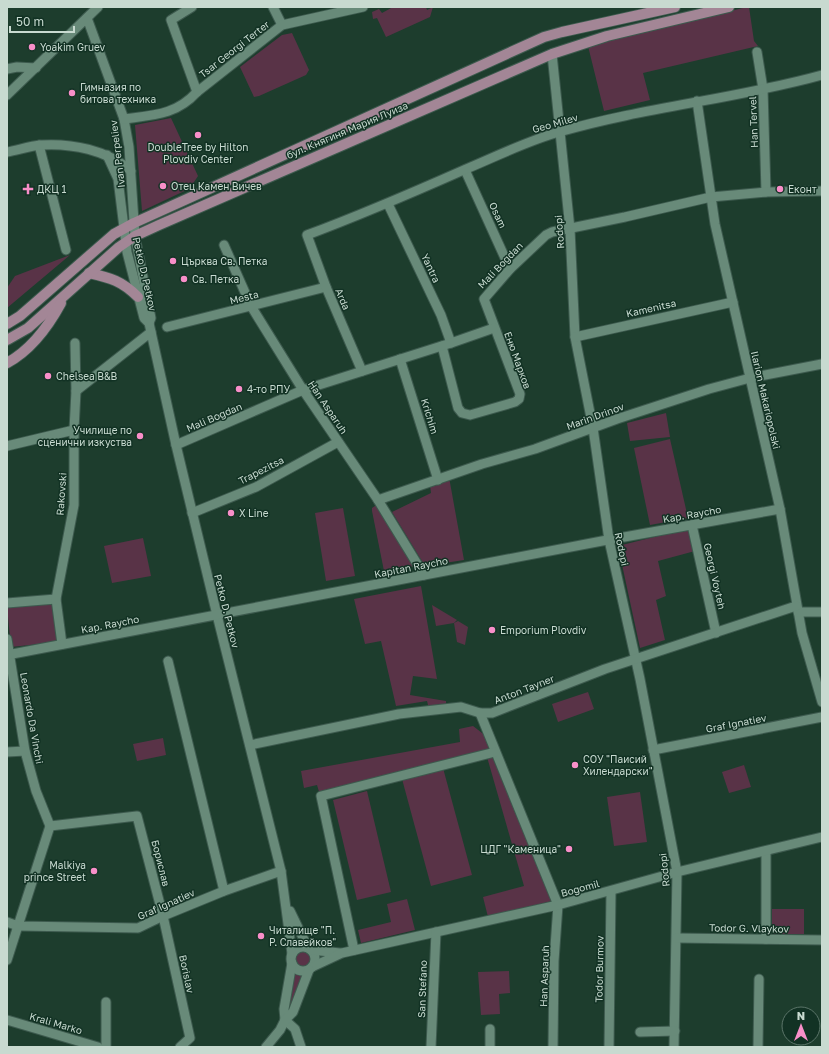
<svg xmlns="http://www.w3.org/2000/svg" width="829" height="1054" viewBox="0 0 829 1054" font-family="'Golos Text',sans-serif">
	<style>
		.green { fill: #593347 }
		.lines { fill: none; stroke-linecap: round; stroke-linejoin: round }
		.minor-casing { stroke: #3d5a4e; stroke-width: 11 }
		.major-casing { stroke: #3d5a4e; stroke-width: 12 }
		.minor { stroke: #688a79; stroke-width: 9 }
		.major { stroke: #a38696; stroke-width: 10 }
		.poi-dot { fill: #f98fc9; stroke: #123224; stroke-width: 1.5 }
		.labels { text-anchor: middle; stroke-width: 3; stroke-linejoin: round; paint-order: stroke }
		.poi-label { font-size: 10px; fill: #c8dad0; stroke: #123224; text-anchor: start }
		.street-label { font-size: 10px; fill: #c8dad0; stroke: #123224 }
	</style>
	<rect width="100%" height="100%" fill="#1d3d2d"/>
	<!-- green -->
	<g class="green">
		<path d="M393,7h33l1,3 6,-3 -3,10 -44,20 -9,-19 -4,1 -1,-7 7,-3 3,4z"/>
		<path d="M747,7h2l5,34 4,5 -115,27 7,27 -46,11 -16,-65z"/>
		<path d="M292,33l17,37 -3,5 -47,21 -5,1 -14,-30 42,-32z"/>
		<path d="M171,118l27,58 -4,6 1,4 -53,25 -7,-86z"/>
		<path d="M70,255l-63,53v-20l8,-12z"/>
		<path d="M666,413l4,24 -40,4 -3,-18z"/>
		<path d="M670,439l18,79 -38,7 -16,-77z"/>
		<path d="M449,477l15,83 -39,6 -33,-54 39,-19 -1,-8z"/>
		<path d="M378,504l38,62 -32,5 -12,-60v-3z"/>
		<path d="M343,508l12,68 -29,5 -11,-68z"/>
		<path d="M690,528l5,23 -37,10 8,35 -10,4 9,40 -25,8 -22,-102z"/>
		<path d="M143,538l8,38 -39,7 -8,-37z"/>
		<path d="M421,586l16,93 -24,-3 -3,19 36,6v6l-17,2 -2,-8 -31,5 -15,-65 -16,3 -11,-45z"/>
		<path d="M53,600l5,42 -47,5 -4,-40z"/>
		<path d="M432,605l25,15 -3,3 -18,3z"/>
		<path d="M458,621l10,6 -3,18 -8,-3 -3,-19z"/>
		<path d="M588,692l6,17 -36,13 -6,-18z"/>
		<path d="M473,726l13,10 4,13 -170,46 -3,-10 -13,3 -3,-17 159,-29 -1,-13z"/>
		<path d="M163,738l3,17 -29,6 -4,-17z"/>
		<path d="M492,756l60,145 -64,16 -5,-20 41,-11 -37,-129z"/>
		<path d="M744,765l7,22 -22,6 -7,-21z"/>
		<path d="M443,768l29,107 -41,11 -29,-107z"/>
		<path d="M367,791l24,101 -34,8 -24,-100z"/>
		<path d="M640,792l7,50 -33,4 -7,-49z"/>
		<path d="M407,899l8,31 -54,13 -3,-13 33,-8 -4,-18z"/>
		<rect x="772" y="909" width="32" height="25"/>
		<circle cx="303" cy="959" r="9"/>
		<path d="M295,969l11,3 -15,39 -4,4z"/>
		<path d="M509,971l1,22 -11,1 1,20 -19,1 -3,-43z"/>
	</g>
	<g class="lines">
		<!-- minor casing -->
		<g class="minor-casing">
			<g id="minor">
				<path d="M192,7l-21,13 26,72"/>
				<path d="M273,7l9,18"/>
				<path d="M87,18l37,101 5,28 6,89 16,82 -2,5"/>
				<path d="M757,52l6,37 3,103"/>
				<path d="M552,54l18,175 5,108 18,91 16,112 31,139 37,193 -3,175"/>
				<path d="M7,69l10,-2 19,1"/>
				<path d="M7,95l91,-88"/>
				<path d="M697,101l18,123 65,285 22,124 20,69"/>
				<path d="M124,119c30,-4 52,-4 73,-27l85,-67 81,-18"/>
				<path d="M39,145l27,105"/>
				<path d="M7,152c11,-2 23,-6 34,-7 30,-2 67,5 90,26"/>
				<path d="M107,155l11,24 9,73 17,66 5,5 27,122 41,170 64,256 11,83"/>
				<path d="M465,170l45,99"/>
				<path d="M388,204l53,111 10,28"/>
				<path d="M224,245l27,61 52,84 75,110 46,75"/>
				<path d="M167,327l159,-40"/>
				<path d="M575,337l158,-35"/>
				<path d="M442,346l16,62 4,5 8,2 45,-13 4,-3 1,-5 -36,-95 26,-30 36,-34 6,-3 73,-15 86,-20 55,-5 56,-1"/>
				<path d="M400,359l38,121"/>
				<path d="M362,371l-36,-84 -19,-52c54,-20 107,-43 159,-66 31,-13 61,-28 93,-37 86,-25 177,-33 263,-57"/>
				<path d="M76,391l75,-59"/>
				<path d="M176,445l127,-55 148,-47 43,-15"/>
				<path d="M7,446l67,-16"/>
				<path d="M378,500l104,-36 53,-15 82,-30 92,-30 41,-11 72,-14"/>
				<path d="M192,513l64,-26 82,-45"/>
				<path d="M692,525l24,108"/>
				<path d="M7,603l49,-4"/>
				<path d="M798,612h24"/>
				<path d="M7,639l18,112 11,40 14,35 -43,134"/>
				<path d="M62,644l-6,-45 18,-94v-75l2,-39 -1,-48"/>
				<path d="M7,655l595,-114 178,-32"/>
				<path d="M168,661l56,230"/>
				<path d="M480,713l78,192 -4,56 -1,86"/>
				<path d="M250,745l149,-31 62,-7 19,6h12l113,-44 191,-63"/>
				<path d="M653,750l169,-33"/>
				<path d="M7,752l18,-1"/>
				<path d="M50,826l87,-10 26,100 27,122 -10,9"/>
				<path d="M766,851v88"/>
				<path d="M290,911l18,37"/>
				<path d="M7,922l11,4 120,2 25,-12 61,-25 57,-20"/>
				<path d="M677,938l145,2"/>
				<circle cx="303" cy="959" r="12"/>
				<path d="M311,950l29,3"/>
				<path d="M354,950l-33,-154 174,-44"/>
				<path d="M312,967l30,-14 216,-48 119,-33 145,-35"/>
				<path d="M106,1002v45"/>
				<path d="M7,1020l91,27"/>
				<path d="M285,1020l-1,-11 8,-46"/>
				<path d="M285,1020l10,9 6,18"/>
				<path d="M640,1032l35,-1"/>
				<path d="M266,1047l14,-17 5,-10 8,-8 16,-42"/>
				<path d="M431,1047l5,-115"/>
				<path d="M490,1047v-18"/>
				<path d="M609,1047l2,-155"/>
				<path d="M758,1047l1,-68"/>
			</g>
		</g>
		<!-- major casing -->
		<g class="major-casing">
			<g id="major">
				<path d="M89,273c22,5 33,8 49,24"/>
				<path d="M7,324l13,-8 94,-82 20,-11 410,-186 18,-5 113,-25"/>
				<path d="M7,340l21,-12 91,-81 16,-11 24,-11 393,-171 55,-18 122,-29"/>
				<path d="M7,363c24,-13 41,-36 54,-60"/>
			</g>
		</g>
		<!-- minor -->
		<use href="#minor" class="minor"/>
		<!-- major -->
		<use href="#major" class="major"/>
	</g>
	<!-- markers -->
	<g class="poi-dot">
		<circle cx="32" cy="47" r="4"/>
		<circle cx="72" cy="93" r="4"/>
		<circle cx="198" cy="135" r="4"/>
		<circle cx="163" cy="186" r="4"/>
		<path d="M26 183h4v4h4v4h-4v4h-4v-4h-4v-4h4z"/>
		<circle cx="780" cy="189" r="4"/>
		<circle cx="173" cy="261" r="4"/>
		<circle cx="184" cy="279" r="4"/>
		<circle cx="48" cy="376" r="4"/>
		<circle cx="239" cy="389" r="4"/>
		<circle cx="140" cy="436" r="4"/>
		<circle cx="231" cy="513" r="4"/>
		<circle cx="492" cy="630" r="4"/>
		<circle cx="575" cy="765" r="4"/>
		<circle cx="569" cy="849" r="4"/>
		<circle cx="94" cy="871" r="4"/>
		<circle cx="261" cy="936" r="4"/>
	</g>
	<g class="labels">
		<!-- poi labels -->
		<g class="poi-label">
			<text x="40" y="51">Yoakim Gruev</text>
			<text x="80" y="91">Гимназия по<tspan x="80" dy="12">битова техника</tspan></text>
			<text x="198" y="151" text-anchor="middle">DoubleTree by Hilton<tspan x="198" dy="12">Plovdiv Center</tspan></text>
			<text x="171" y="190">Отец Камен Вичев</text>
			<text x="37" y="193">ДКЦ 1</text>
			<text x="788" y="193">Еконт</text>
			<text x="181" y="265">Църква Св. Петка</text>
			<text x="192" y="283">Св. Петка</text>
			<text x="56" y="380">Chelsea B&amp;B</text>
			<text x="247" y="393">4-то РПУ</text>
			<text x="132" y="434" text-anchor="end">Училище по<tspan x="132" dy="12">сценични изкуства</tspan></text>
			<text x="239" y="517">X Line</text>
			<text x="500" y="634">Emporium Plovdiv</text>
			<text x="583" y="763">СОУ "Паисий<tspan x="583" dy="12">Хилендарски"</tspan></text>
			<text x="561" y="853" text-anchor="end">ЦДГ "Каменица"</text>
			<text x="86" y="869" text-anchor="end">Malkiya<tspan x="86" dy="12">prince Street</tspan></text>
			<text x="269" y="934">Читалище "П.<tspan x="269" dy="12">Р. Славейков"</tspan></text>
		</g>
		<!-- street labels -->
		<g class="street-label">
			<text transform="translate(234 49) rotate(-38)" y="4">Tsar Georgi Terter</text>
			<text transform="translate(753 122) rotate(-92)" y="4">Han Tervel</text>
			<text transform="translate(555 123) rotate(-16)" y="4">Geo Milev</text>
			<text transform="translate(347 130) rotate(-23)" y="4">бул. Княгиня Мария Луиза</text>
			<text transform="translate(117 154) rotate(-97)" y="4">Ivan Perpeliev</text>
			<text transform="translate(498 215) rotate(65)" y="4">Osam</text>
			<text transform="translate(559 232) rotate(-94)" y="4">Rodopi</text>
			<text transform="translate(500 265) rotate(-46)" y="4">Mali Bogdan</text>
			<text transform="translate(431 268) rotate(65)" y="4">Yantra</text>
			<text transform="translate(145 274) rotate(77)" y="4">Petko D. Petkov</text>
			<text transform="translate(244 297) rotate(-14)" y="4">Mesta</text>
			<text transform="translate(343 299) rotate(67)" y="4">Arda</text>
			<text transform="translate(651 308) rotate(-13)" y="4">Kamenitsa</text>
			<text transform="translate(518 360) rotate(70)" y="4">Еню Марков</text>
			<text transform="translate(766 400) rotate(77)" y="4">Ilarion Makariopolski</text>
			<text transform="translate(328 407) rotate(56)" y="4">Han Asparuh</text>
			<text transform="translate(430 416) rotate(73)" y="4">Krichim</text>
			<text transform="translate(595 416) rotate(-20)" y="4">Marin Drinov</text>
			<text transform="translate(214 417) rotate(-23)" y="4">Mali Bogdan</text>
			<text transform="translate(261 470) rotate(-27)" y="4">Trapezitsa</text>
			<text transform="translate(61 494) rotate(-86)" y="4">Rakovski</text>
			<text transform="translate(692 514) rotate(-10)" y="4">Kap. Raycho</text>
			<text transform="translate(622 549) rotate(78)" y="4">Rodopi</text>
			<text transform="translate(411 567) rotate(-11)" y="4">Kapitan Raycho</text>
			<text transform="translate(715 576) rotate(77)" y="4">Georgi Voyteh</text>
			<text transform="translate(227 611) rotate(76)" y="4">Petko D. Petkov</text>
			<text transform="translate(110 624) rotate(-11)" y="4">Kap. Raycho</text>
			<text transform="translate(524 689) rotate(-21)" y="4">Anton Tayner</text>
			<text transform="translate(32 718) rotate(80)" y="4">Leonardo Da Vinchi</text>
			<text transform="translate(736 723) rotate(-11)" y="4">Graf Ignatiev</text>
			<text transform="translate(161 863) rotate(76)" y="4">Борислав</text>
			<text transform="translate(664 870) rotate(-96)" y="4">Rodopi</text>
			<text transform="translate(580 888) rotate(-15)" y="4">Bogomil</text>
			<text transform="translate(166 904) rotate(-24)" y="4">Graf Ignatiev</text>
			<text transform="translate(749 928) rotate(1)" y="4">Todor G. Vlaykov</text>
			<text transform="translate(599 969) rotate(-89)" y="4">Todor Burmov</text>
			<text transform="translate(187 974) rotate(78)" y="4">Borislav</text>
			<text transform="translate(544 976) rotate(-88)" y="4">Han Asparuh</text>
			<text transform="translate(422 989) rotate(-88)" y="4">San Stefano</text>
			<text transform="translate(56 1023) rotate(16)" y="4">Krali Marko</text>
		</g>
	</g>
	<!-- border -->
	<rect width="829" height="1054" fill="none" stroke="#c8dad0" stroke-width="16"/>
	<!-- north arrow -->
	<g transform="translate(801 1026)"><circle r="19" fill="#123224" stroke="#5b7569"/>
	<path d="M0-3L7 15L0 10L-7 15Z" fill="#f98fc9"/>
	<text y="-6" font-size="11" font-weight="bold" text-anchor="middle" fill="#c8dad0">N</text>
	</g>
	<!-- scale -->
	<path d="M10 26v6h64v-6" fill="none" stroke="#c8dad0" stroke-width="2"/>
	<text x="16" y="26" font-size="12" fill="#c8dad0" stroke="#123224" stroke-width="3" paint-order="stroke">50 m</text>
</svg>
